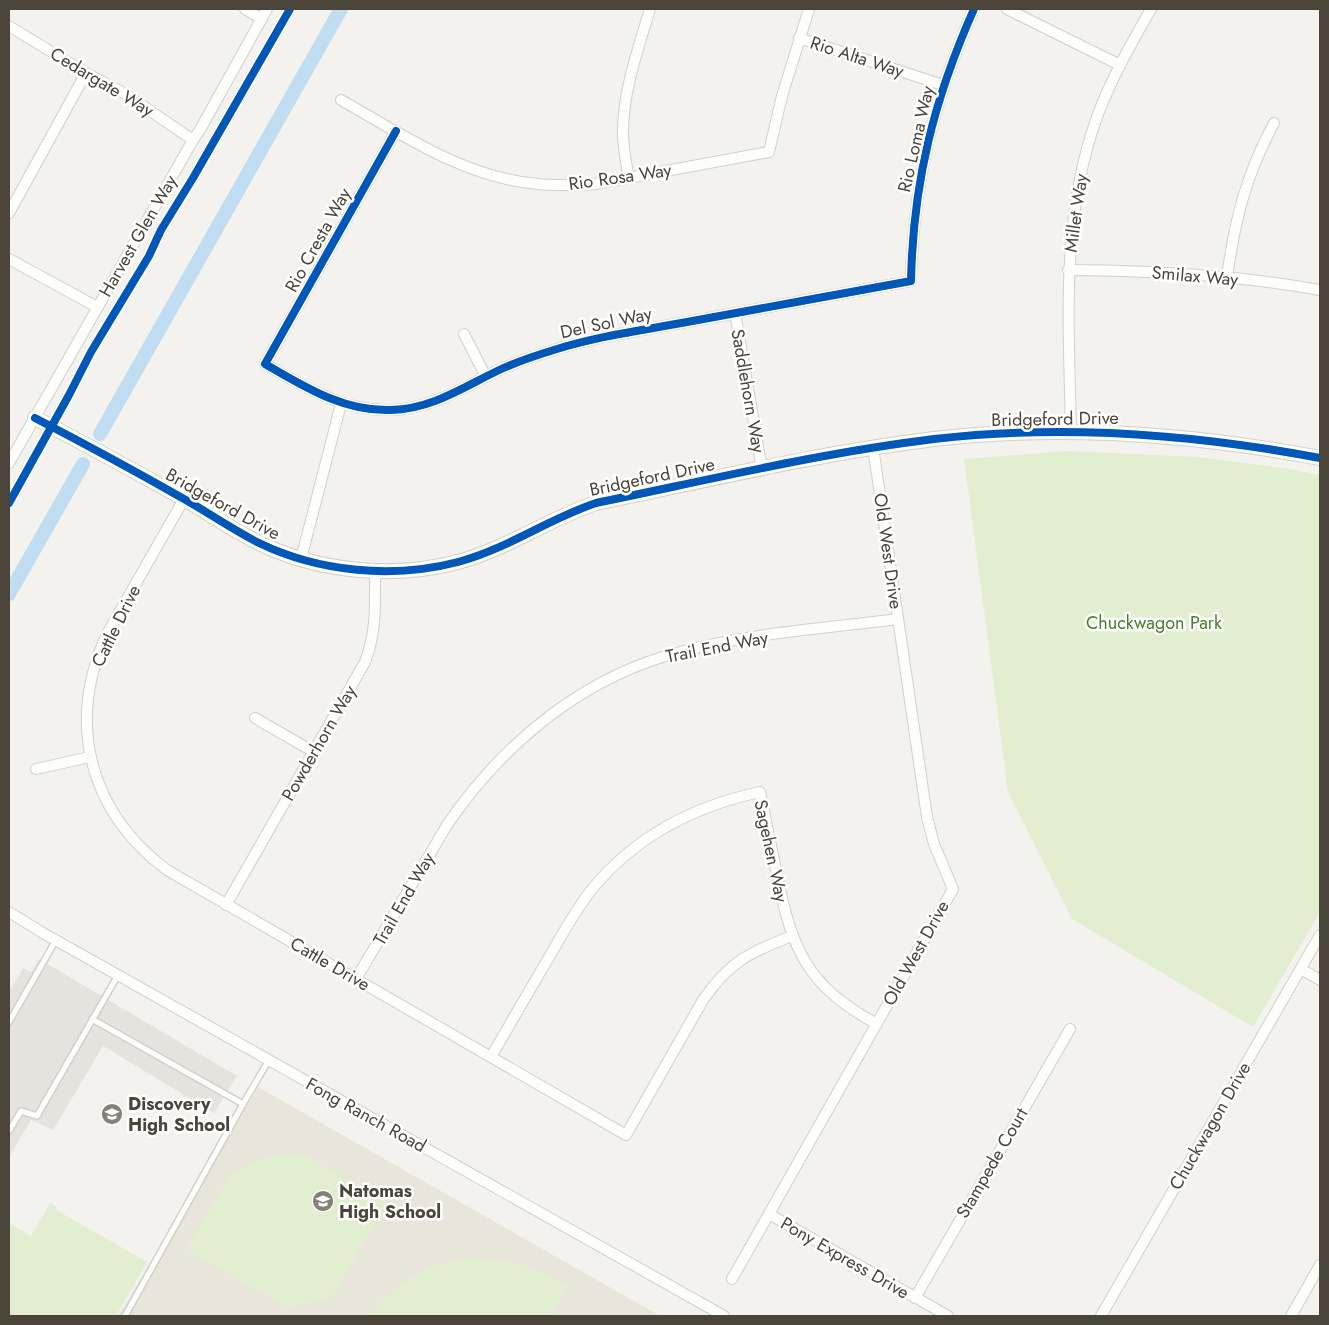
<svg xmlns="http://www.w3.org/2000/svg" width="1329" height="1325" viewBox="0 0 1329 1325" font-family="Jost,sans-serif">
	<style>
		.education { fill: #eae5da }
		.green { fill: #e1eecf }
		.parking { fill: #e6e3df }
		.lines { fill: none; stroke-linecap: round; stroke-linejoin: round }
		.canal { stroke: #c0ddf1; stroke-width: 14 }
		.service-casing { stroke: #d2d0cb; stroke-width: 8 }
		.minor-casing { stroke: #d2d0cb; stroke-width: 12 }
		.tertiary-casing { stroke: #d2d0cb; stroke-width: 16 }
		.service { stroke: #fdfdfc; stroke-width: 5 }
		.minor { stroke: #fdfdfc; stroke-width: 10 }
		.tertiary { stroke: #fdfdfc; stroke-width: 14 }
		.cycleway-casing { stroke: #fff; stroke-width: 11 }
		.cycleway { stroke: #0057b8; stroke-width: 8 }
		.labels { text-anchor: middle; stroke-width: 5; stroke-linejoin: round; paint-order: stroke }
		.street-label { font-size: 18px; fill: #4b4439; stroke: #fff }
		.park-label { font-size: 18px; fill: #4a7f2a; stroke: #fff }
		.poi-label { font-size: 18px; font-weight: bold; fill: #4b4439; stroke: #fff; text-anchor: start }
	</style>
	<rect width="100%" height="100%" fill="#f4f2ee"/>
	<!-- education -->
	<path class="education" d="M258,1087l402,229h-542z"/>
	<!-- green -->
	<g class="green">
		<path d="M1067,451l131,6 91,12 31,6v437l-67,115 -181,-108 -64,-127 -44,-333z"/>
		<path d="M291,1154l13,1 84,47 -56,95 -44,11 -102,-58 41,-70 18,-14 10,-5 24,-6z"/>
		<path d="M50,1203l7,4 -1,3 91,52 -31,54h-107v-93l22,13z"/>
		<path d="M469,1258c40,1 66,7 99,29l-17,29h-182c17,-23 45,-44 73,-53 9,-2 19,-3 27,-5z"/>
	</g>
	<!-- parking -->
	<path class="parking" d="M39,959l198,117 -23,37 -111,-67 -50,84 -22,-10 -22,37v-165l14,-24 8,4z"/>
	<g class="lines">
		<!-- canal -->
		<g class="canal">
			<path d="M100,434l241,-425"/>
			<path d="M9,594l74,-130"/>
		</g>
		<!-- service casing -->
		<g class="service-casing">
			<g id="service">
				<path d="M92,1019l151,85 26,-44"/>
				<path d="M9,1022l47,-82"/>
				<path d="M9,1131l12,-20 16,5 81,-141"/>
				<path d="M125,1316l118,-212"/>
			</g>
		</g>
		<!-- minor casing -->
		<g class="minor-casing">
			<g id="minor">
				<path d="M245,9l17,10"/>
				<path d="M1007,9l113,56"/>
				<path d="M9,26l77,47 38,20 69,47"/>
				<path d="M799,38l144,47"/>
				<path d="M341,100c62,35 124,78 197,84 19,2 38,1 57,0l174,-32 13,-56 27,-87"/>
				<path d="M396,131l-131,233c40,23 79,48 126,46 40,-1 71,-22 106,-39 19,-9 40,-16 60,-22 42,-13 87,-19 130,-27 75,-14 149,-27 224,-41 2,-99 23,-182 63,-272"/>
				<path d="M629,178c-3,-14 -5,-27 -6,-42 -1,-42 15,-87 27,-127"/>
				<path d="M9,213l77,-140"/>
				<path d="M9,259l88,48"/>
				<path d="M1068,270c85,1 169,5 252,20"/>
				<path d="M1227,277c8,-58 19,-102 47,-154"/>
				<path d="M735,313l27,156"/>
				<path d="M464,334l22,43"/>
				<path d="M1071,432c-2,-106 -11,-213 26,-315 14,-38 34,-73 54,-108"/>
				<path d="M9,463l184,-323 8,-12 66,-119"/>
				<path d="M184,499l-77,135c-41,88 -18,178 60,236l459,265 77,-135c26,-38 47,-48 89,-64"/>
				<path d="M301,559l40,-155"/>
				<path d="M255,718l59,34"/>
				<path d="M36,769l54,-12"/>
				<path d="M226,905l139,-243c12,-32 10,-58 10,-91"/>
				<path d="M9,912l34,21 681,383"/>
				<path d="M1301,969l19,11"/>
				<path d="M356,979l91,-154c57,-83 138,-150 237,-174 68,-18 144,-23 214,-32"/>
				<path d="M491,1057c19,-33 38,-66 57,-98 14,-24 27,-49 45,-71 43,-52 102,-82 167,-96 6,28 11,55 17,83 15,75 30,111 100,149"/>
				<path d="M769,1214l179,102"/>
				<path d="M732,1279l221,-390 -19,-45 -7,-27 -54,-370"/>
				<path d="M915,1298l155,-269"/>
				<path d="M1101,1316l219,-381"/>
				<path d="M1291,1316l29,-51"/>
			</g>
		</g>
		<!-- tertiary casing -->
		<g class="tertiary-casing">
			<path id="tertiary" d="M35,418c50,26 100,53 149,81 25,14 49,31 75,44 60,29 134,36 199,19 49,-13 90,-43 138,-59 112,-23 224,-50 338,-64 129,-15 259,-5 386,19"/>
		</g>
		<!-- service -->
		<use href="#service" class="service"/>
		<!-- minor -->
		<use href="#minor" class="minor"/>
		<!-- tertiary -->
		<use href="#tertiary" class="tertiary"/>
		<!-- cycleway casing -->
		<g class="cycleway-casing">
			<g id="cycleway">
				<path d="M396,131l-131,233c40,23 79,48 126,46 40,-1 71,-22 106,-39 19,-9 40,-16 60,-22 42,-13 87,-19 130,-27 75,-14 149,-27 224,-41 2,-99 23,-182 63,-272"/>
				<path d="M35,418c50,26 100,53 149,81 25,14 49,31 75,44 60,29 134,36 199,19 49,-13 90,-43 138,-59 112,-23 224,-50 338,-64 129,-15 259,-5 386,19"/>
				<path d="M9,503l60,-108 22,-43 58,-96 12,-26 32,-52 97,-169"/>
			</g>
		</g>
		<!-- cycleway -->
		<use href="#cycleway" class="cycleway"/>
	</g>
	<!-- icons -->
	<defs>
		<g id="school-disc" transform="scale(1.125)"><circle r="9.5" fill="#868178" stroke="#fff"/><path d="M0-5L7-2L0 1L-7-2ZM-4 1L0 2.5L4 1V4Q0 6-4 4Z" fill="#fff"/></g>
	</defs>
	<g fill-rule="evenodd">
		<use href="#school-disc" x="112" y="1114"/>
		<use href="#school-disc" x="323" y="1201"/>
	</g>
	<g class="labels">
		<!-- street labels -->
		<g class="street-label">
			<text transform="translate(857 57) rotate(18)" y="6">Rio Alta Way</text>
			<text transform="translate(102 82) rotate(31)" y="6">Cedargate Way</text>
			<text transform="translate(916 139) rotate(-77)" y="6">Rio Loma Way</text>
			<text transform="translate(620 177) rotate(-8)" y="6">Rio Rosa Way</text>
			<text transform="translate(1076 213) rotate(-82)" y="6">Millet Way</text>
			<text transform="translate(138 236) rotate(-60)" y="6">Harvest Glen Way</text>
			<text transform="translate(318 240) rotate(-61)" y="6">Rio Cresta Way</text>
			<text transform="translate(1195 276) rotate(5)" y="6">Smilax Way</text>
			<text transform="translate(606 323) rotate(-12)" y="6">Del Sol Way</text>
			<text transform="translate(748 391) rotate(80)" y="6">Saddlehorn Way</text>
			<text transform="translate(1055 419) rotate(-1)" y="6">Bridgeford Drive</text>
			<text transform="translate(652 477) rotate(-12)" y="6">Bridgeford Drive</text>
			<text transform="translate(223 504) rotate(29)" y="6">Bridgeford Drive</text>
			<text transform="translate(888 551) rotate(82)" y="6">Old West Drive</text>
			<text transform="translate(116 626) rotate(-64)" y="6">Cattle Drive</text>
			<text transform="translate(717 647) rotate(-11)" y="6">Trail End Way</text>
			<text transform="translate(319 743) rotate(-60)" y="6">Powderhorn Way</text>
			<text transform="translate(771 851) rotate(78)" y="6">Sagehen Way</text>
			<text transform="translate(404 899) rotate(-60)" y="6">Trail End Way</text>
			<text transform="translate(916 953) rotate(-61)" y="6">Old West Drive</text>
			<text transform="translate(330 964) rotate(30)" y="6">Cattle Drive</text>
			<text transform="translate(366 1115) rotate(29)" y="6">Fong Ranch Road</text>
			<text transform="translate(1210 1126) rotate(-60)" y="6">Chuckwagon Drive</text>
			<text transform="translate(992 1163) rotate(-60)" y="6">Stampede Court</text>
			<text transform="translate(845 1258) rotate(30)" y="6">Pony Express Drive</text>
		</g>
		<!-- park labels -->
		<g class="park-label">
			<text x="1154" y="629">Chuckwagon Park</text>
		</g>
		<!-- poi labels -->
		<g class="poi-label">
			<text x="128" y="1110">Discovery<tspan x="128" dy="21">High School</tspan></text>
			<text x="339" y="1197">Natomas<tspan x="339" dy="21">High School</tspan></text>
		</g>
	</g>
	<!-- border -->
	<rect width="1329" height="1325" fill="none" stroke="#4b4439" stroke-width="20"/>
</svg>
